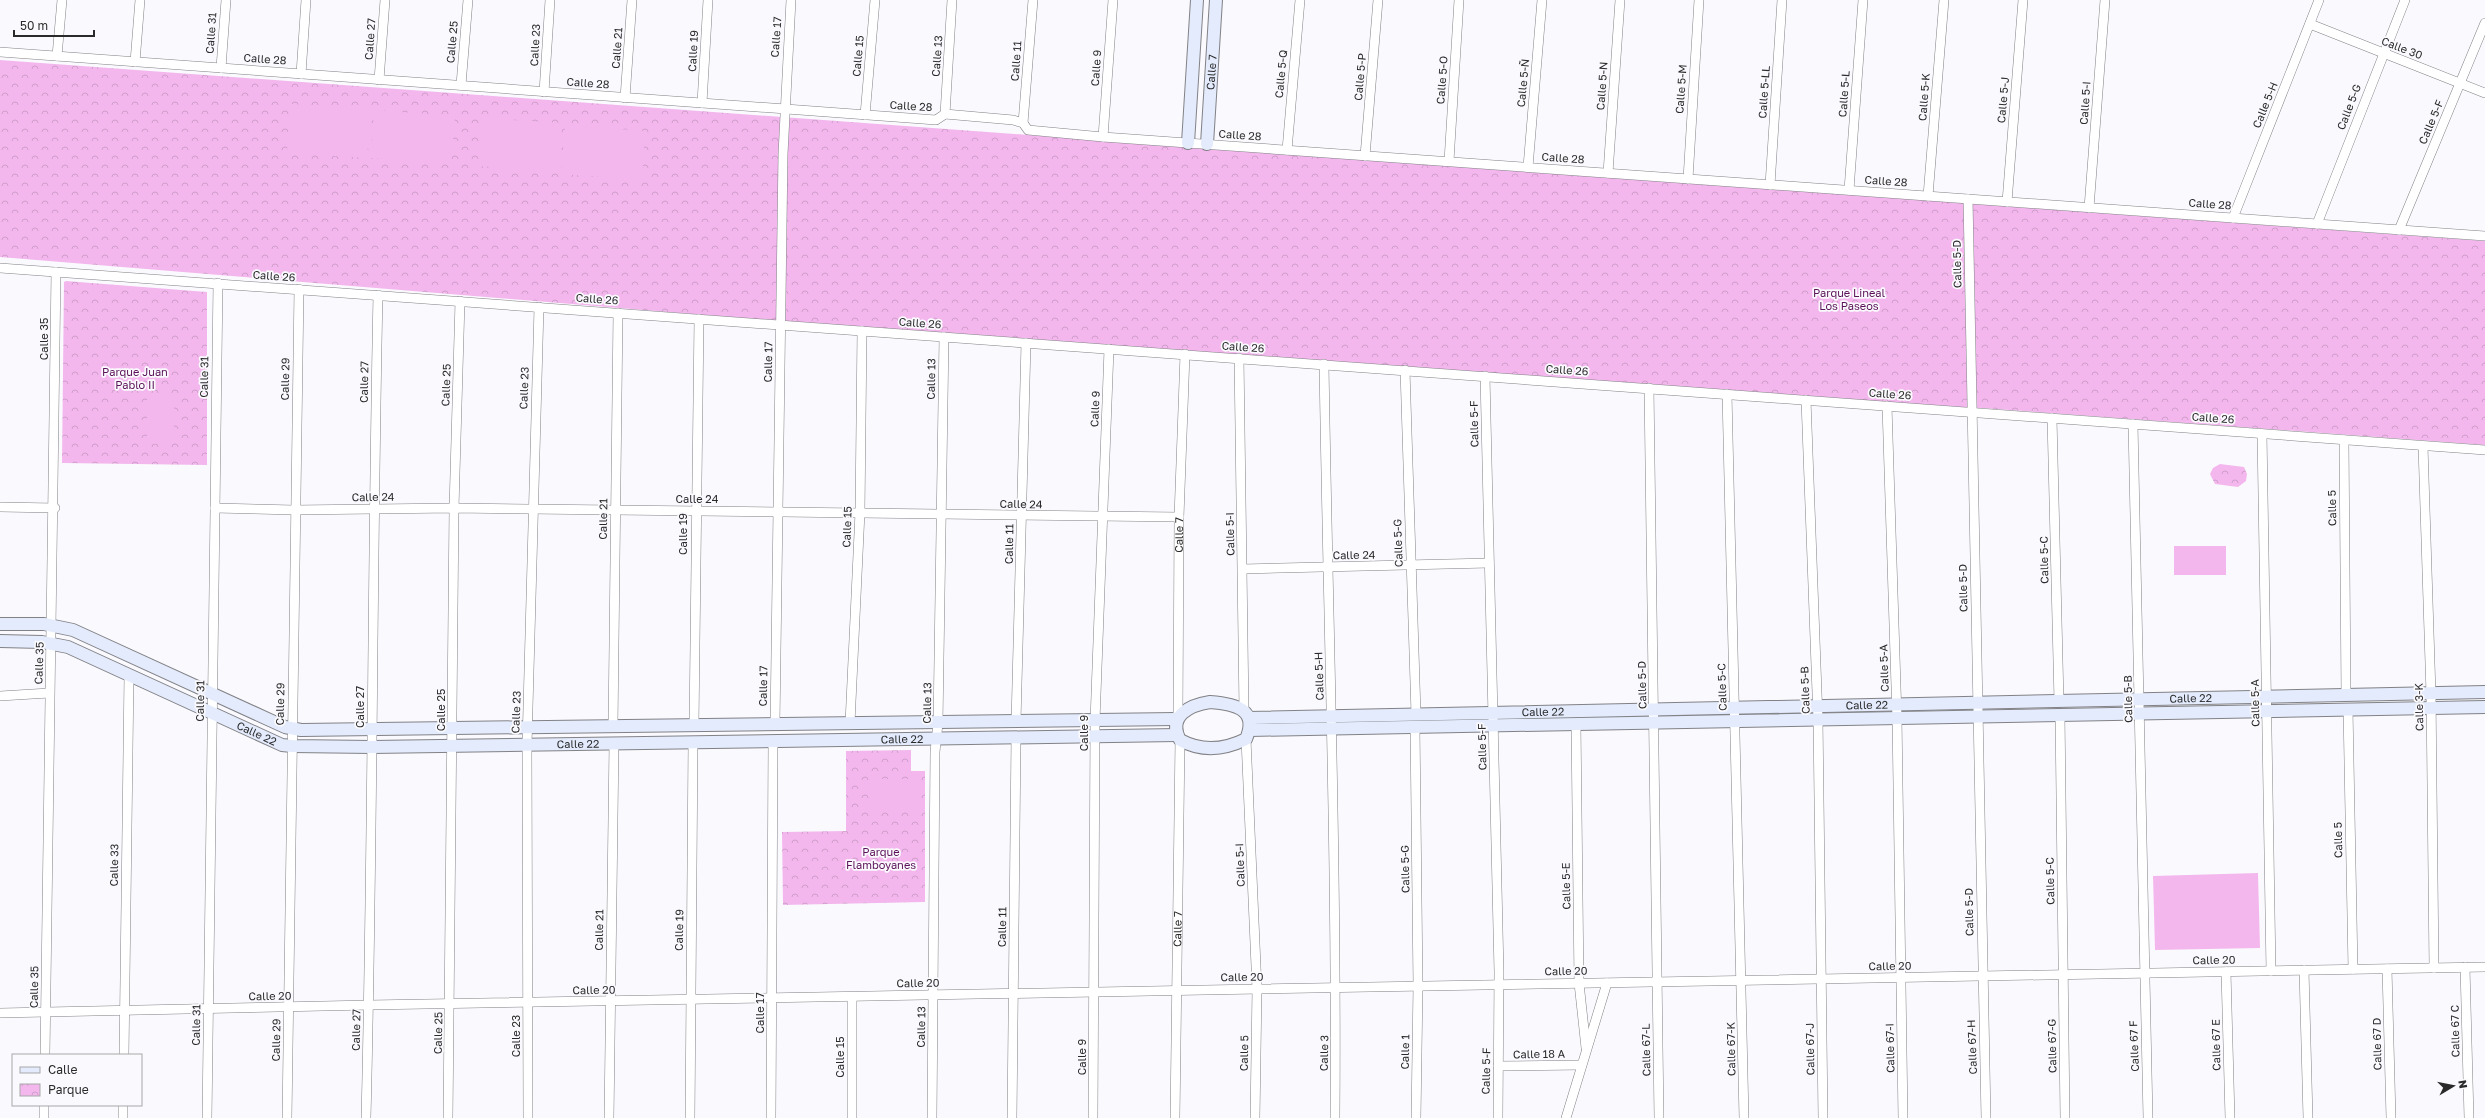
<svg xmlns="http://www.w3.org/2000/svg" width="2485" height="1118" viewBox="0 0 2485 1118" font-family="'Golos Text',sans-serif">
	<style>
		.park { fill: url(#park-crowns) }
		.pitch { fill: #f3b7ed }
		.lines { fill: none; stroke-linecap: round; stroke-linejoin: round }
		.street-casing { stroke: #828286; stroke-width: 10 }
		.secondary-casing { stroke: #828286; stroke-width: 14 }
		.street { stroke: #fff; stroke-width: 9 }
		.secondary { stroke: #e3ebfc; stroke-width: 12 }
		.labels { text-anchor: middle; stroke-width: 3.5; stroke-linejoin: round; paint-order: stroke }
		.street-label { font-size: 11px; fill: #2a2a2b; stroke: #fafafe }
		.park-label { font-size: 11px; fill: #5b1258; stroke: #fafafe }
	</style>
	<defs>
		<pattern id="park-crowns" width="20" height="18" patternUnits="userSpaceOnUse"><rect width="20" height="18" fill="#f3b7ed"/><path d="M2 6a3 3 0 1 1 6 0M12 15a3 3 0 1 1 6 0" fill="none" stroke="#d09ecb"/></pattern>
	</defs>
	<rect width="100%" height="100%" fill="#fafafe"/>
	<!-- park -->
	<g class="park">
		<path d="M0,60l2485,181v204l-503,-37 -112,-3 -1093,-84 -777,-64z"/>
		<path d="M66,281l141,11v173l-145,-2 2,-181z"/>
		<path d="M2220,464l24,3 3,7 -1,7 -8,6 -23,-3 -5,-10 3,-6z"/>
		<path d="M911,750v21h14v131l-142,3 -1,-73 64,-1v-80z"/>
	</g>
	<!-- pitch -->
	<g class="pitch">
		<path d="M290,104l81,6 -4,48 -80,-5z"/>
		<path d="M374,110l81,6 -4,48 -80,-6z"/>
		<path d="M481,118l81,5 -4,49 -80,-6z"/>
		<path d="M565,125l80,6 -3,49 -81,-6z"/>
		<path d="M174,395v48l-27,1v-48z"/>
		<rect x="2174" y="546" width="52" height="29"/>
		<path d="M870,779h51v28l-51,1z"/>
		<path d="M2258,873l2,75 -105,2 -2,-74z"/>
	</g>
	<g class="lines">
		<!-- street casing -->
		<g class="street-casing">
			<g id="street">
				<path d="M2310,24l175,69"/>
				<path d="M0,52l936,68 9,-6 68,6 10,3 5,7 75,7 1382,99"/>
				<path d="M57,56l5,-56"/>
				<path d="M135,62l5,-62"/>
				<path d="M221,68l5,-68"/>
				<path d="M301,74l5,-74"/>
				<path d="M379,80l6,-80"/>
				<path d="M461,85l7,-85"/>
				<path d="M544,92l6,-92"/>
				<path d="M625,98l7,-98"/>
				<path d="M702,103l6,-103"/>
				<path d="M945,114l7,-114"/>
				<path d="M865,115l10,-115"/>
				<path d="M1023,123l10,-123"/>
				<path d="M1103,137l10,-137"/>
				<path d="M1287,150l13,-150"/>
				<path d="M1365,156l13,-156"/>
				<path d="M1449,161l10,-161"/>
				<path d="M1528,167l14,-167"/>
				<path d="M1608,173l12,-173"/>
				<path d="M1688,179l11,-179"/>
				<path d="M1770,185l12,-185"/>
				<path d="M1849,190l14,-190"/>
				<path d="M1928,196l16,-196"/>
				<path d="M1968,199l18,919"/>
				<path d="M2007,202l16,-202"/>
				<path d="M2089,208l16,-208"/>
				<path d="M2233,218l86,-218"/>
				<path d="M2317,224l88,-224"/>
				<path d="M2399,230l86,-207"/>
				<path d="M0,268l2485,182"/>
				<path d="M1239,358l5,352"/>
				<path d="M1324,364c4,252 13,503 11,754"/>
				<path d="M1405,370l11,344"/>
				<path d="M1485,376l14,596 -1,146"/>
				<path d="M1649,388l10,730"/>
				<path d="M1727,394l17,724"/>
				<path d="M1806,400l12,319 5,399"/>
				<path d="M1887,406l10,312 6,400"/>
				<path d="M2052,418l7,283"/>
				<path d="M2133,424l15,694"/>
				<path d="M2262,434l9,537"/>
				<path d="M2344,440l2,255"/>
				<path d="M2423,446l8,248 3,274"/>
				<path d="M0,507l55,1"/>
				<path d="M215,508l79,2 160,-2 725,9"/>
				<path d="M1243,569l246,-6"/>
				<path d="M0,696l49,-3"/>
				<path d="M2348,709l5,260"/>
				<path d="M2060,715l5,403"/>
				<path id="s1" d="M1178,717l1,-200 6,-163"/>
				<path d="M1016,722l10,-379"/>
				<path d="M850,723l10,-211 2,-181"/>
				<path d="M775,724l8,-570 8,-154"/>
				<path d="M1576,724l3,259 7,65"/>
				<path d="M694,725l5,-406"/>
				<path d="M613,726l5,-413"/>
				<path d="M1415,727l3,259 -2,132"/>
				<path d="M1246,739l11,250 -2,129"/>
				<path d="M2465,967l4,151"/>
				<path d="M2387,969l4,149"/>
				<path d="M2304,970l4,148"/>
				<path d="M2226,972l4,146"/>
				<path d="M852,997v121"/>
				<path d="M0,1013l369,-8 2116,-38"/>
				<path d="M45,1055l11,-783"/>
				<path d="M124,1055l5,-380"/>
				<path d="M1498,1066l83,-1"/>
				<path d="M44,1118v-13"/>
				<path d="M123,1118v-13"/>
				<path d="M207,1118l11,-835"/>
				<path d="M287,1118l12,-829"/>
				<path d="M366,1118c7,-274 6,-549 12,-823"/>
				<path d="M448,1118l6,-610 6,-207"/>
				<path d="M528,1118l-1,-374 12,-437"/>
				<path d="M609,1118l5,-375"/>
				<path d="M690,1118l3,-376"/>
				<path d="M771,1118l2,-377"/>
				<path d="M932,1118l3,-366 3,-29 6,-386"/>
				<path d="M1012,1118l4,-381"/>
				<path d="M1093,1118l2,-397 14,-372"/>
				<path id="s2" d="M1175,1118l5,-378"/>
				<path d="M1566,1118l41,-135"/>
			</g>
		</g>
		<!-- secondary casing -->
		<g class="secondary-casing">
			<g id="secondary">
				<path d="M1188,143l9,-143"/>
				<path id="s3" d="M1207,144l9,-144"/>
				<path d="M0,624h44l29,6 212,97 16,3 875,-11"/>
				<path id="s4" d="M0,641l42,1 26,5 214,98 10,1 80,1 805,-12"/>
				<path d="M1210,702c25,2 49,7 36,37 -22,11 -44,13 -66,1 -13,-24 10,-35 30,-38z"/>
				<path id="s5" d="M1250,718l1235,-26"/>
				<path d="M1250,730l1235,-23"/>
			</g>
		</g>
		<!-- street -->
		<use href="#street" class="street"/>
		<!-- secondary -->
		<use href="#secondary" class="secondary"/>
	</g>
	<g class="labels">
		<!-- street labels -->
		<g class="street-label">
			<text transform="translate(211 33) rotate(-86)" y="4">Calle 31</text>
			<text transform="translate(776 37) rotate(-86)" y="4">Calle 17</text>
			<text transform="translate(370 39) rotate(-86)" y="4">Calle 27</text>
			<text transform="translate(452 42) rotate(-85)" y="4">Calle 25</text>
			<text transform="translate(535 45) rotate(-87)" y="4">Calle 23</text>
			<text transform="translate(617 48) rotate(-86)" y="4">Calle 21</text>
			<text transform="translate(2402 48) rotate(21)" y="4">Calle 30</text>
			<text transform="translate(693 51) rotate(-87)" y="4">Calle 19</text>
			<text transform="translate(858 56) rotate(-85)" y="4">Calle 15</text>
			<text transform="translate(937 56) rotate(-86)" y="4">Calle 13</text>
			<text transform="translate(265 59) rotate(4)" y="4">Calle 28</text>
			<text transform="translate(1016 61) rotate(-86)" y="4">Calle 11</text>
			<text transform="translate(1096 68) rotate(-86)" y="4">Calle 9</text>
			<text dy="4" stroke="none"><textPath href="#s3" startOffset="72">Calle 7</textPath></text>
			<text transform="translate(1281 74) rotate(-85)" y="4">Calle 5-Q</text>
			<text transform="translate(1360 77) rotate(-85)" y="4">Calle 5-P</text>
			<text transform="translate(1442 80) rotate(-86)" y="4">Calle 5-O</text>
			<text transform="translate(588 83) rotate(4)" y="4">Calle 28</text>
			<text transform="translate(1523 83) rotate(-85)" y="4">Calle 5-Ñ</text>
			<text transform="translate(1602 86) rotate(-86)" y="4">Calle 5-N</text>
			<text transform="translate(1681 89) rotate(-86)" y="4">Calle 5-M</text>
			<text transform="translate(1764 92) rotate(-86)" y="4">Calle 5-LL</text>
			<text transform="translate(1844 94) rotate(-86)" y="4">Calle 5-L</text>
			<text transform="translate(1924 97) rotate(-86)" y="4">Calle 5-K</text>
			<text transform="translate(2003 100) rotate(-85)" y="4">Calle 5-J</text>
			<text transform="translate(2085 103) rotate(-86)" y="4">Calle 5-I</text>
			<text transform="translate(2265 105) rotate(-68)" y="4">Calle 5-H</text>
			<text transform="translate(911 106) rotate(3)" y="4">Calle 28</text>
			<text transform="translate(2349 107) rotate(-69)" y="4">Calle 5-G</text>
			<text transform="translate(2431 122) rotate(-67)" y="4">Calle 5-F</text>
			<text transform="translate(1240 135) rotate(4)" y="4">Calle 28</text>
			<text transform="translate(1563 158) rotate(4)" y="4">Calle 28</text>
			<text transform="translate(1886 181) rotate(4)" y="4">Calle 28</text>
			<text transform="translate(2210 204) rotate(4)" y="4">Calle 28</text>
			<text transform="translate(1957 264) rotate(-91)" y="4">Calle 5-D</text>
			<text transform="translate(274 276) rotate(4)" y="4">Calle 26</text>
			<text transform="translate(597 299) rotate(4)" y="4">Calle 26</text>
			<text transform="translate(920 323) rotate(4)" y="4">Calle 26</text>
			<text transform="translate(44 339) rotate(-90)" y="4">Calle 35</text>
			<text transform="translate(1243 347) rotate(4)" y="4">Calle 26</text>
			<text transform="translate(768 362) rotate(-89)" y="4">Calle 17</text>
			<text transform="translate(1567 370) rotate(4)" y="4">Calle 26</text>
			<text transform="translate(204 377) rotate(-89)" y="4">Calle 31</text>
			<text transform="translate(285 379) rotate(-89)" y="4">Calle 29</text>
			<text transform="translate(931 379) rotate(-89)" y="4">Calle 13</text>
			<text transform="translate(364 382) rotate(-89)" y="4">Calle 27</text>
			<text transform="translate(446 385) rotate(-88)" y="4">Calle 25</text>
			<text transform="translate(524 388) rotate(-88)" y="4">Calle 23</text>
			<text transform="translate(1890 394) rotate(4)" y="4">Calle 26</text>
			<text transform="translate(1095 409) rotate(-88)" y="4">Calle 9</text>
			<text transform="translate(2213 418) rotate(4)" y="4">Calle 26</text>
			<text transform="translate(1474 424) rotate(-91)" y="4">Calle 5-F</text>
			<text transform="translate(373 497) rotate(-1)" y="4">Calle 24</text>
			<text x="697" y="503">Calle 24</text>
			<text transform="translate(1021 504) rotate(1)" y="4">Calle 24</text>
			<text transform="translate(2332 508) rotate(-91)" y="4">Calle 5</text>
			<text transform="translate(603 519) rotate(-89)" y="4">Calle 21</text>
			<text transform="translate(847 527) rotate(-88)" y="4">Calle 15</text>
			<text transform="translate(683 534) rotate(-90)" y="4">Calle 19</text>
			<text transform="translate(1230 534) rotate(-91)" y="4">Calle 5-I</text>
			<text dy="4" stroke="none"><textPath href="#s1" startOffset="182">Calle 7</textPath></text>
			<text transform="translate(1398 543) rotate(-92)" y="4">Calle 5-G</text>
			<text transform="translate(1009 544) rotate(-89)" y="4">Calle 11</text>
			<text transform="translate(1354 555) rotate(-1)" y="4">Calle 24</text>
			<text transform="translate(2044 560) rotate(-91)" y="4">Calle 5-C</text>
			<text transform="translate(1963 588) rotate(-91)" y="4">Calle 5-D</text>
			<text transform="translate(39 663) rotate(-88)" y="4">Calle 35</text>
			<text transform="translate(1884 668) rotate(-92)" y="4">Calle 5-A</text>
			<text transform="translate(1319 676) rotate(-92)" y="4">Calle 5-H</text>
			<text transform="translate(1642 685) rotate(-91)" y="4">Calle 5-D</text>
			<text transform="translate(763 686) rotate(-89)" y="4">Calle 17</text>
			<text transform="translate(1722 687) rotate(-92)" y="4">Calle 5-C</text>
			<text transform="translate(1805 690) rotate(-92)" y="4">Calle 5-B</text>
			<text transform="translate(2128 699) rotate(-91)" y="4">Calle 5-B</text>
			<text dy="4" stroke="none"><textPath href="#s5" startOffset="941">Calle 22</textPath></text>
			<text transform="translate(200 701) rotate(-89)" y="4">Calle 31</text>
			<text transform="translate(927 703) rotate(-89)" y="4">Calle 13</text>
			<text transform="translate(2255 703) rotate(-91)" y="4">Calle 5-A</text>
			<text transform="translate(280 704) rotate(-89)" y="4">Calle 29</text>
			<text dy="4" stroke="none"><textPath href="#s5" startOffset="617">Calle 22</textPath></text>
			<text transform="translate(360 707) rotate(-90)" y="4">Calle 27</text>
			<text transform="translate(2419 707) rotate(-91)" y="4">Calle 3-K</text>
			<text transform="translate(441 710) rotate(-90)" y="4">Calle 25</text>
			<text transform="translate(516 712) rotate(-88)" y="4">Calle 23</text>
			<text dy="4" stroke="none"><textPath href="#s5" startOffset="293">Calle 22</textPath></text>
			<text dy="4" stroke="none"><textPath href="#s4" startOffset="276">Calle 22</textPath></text>
			<text transform="translate(1084 733) rotate(-90)" y="4">Calle 9</text>
			<text dy="4" stroke="none"><textPath href="#s4" startOffset="924">Calle 22</textPath></text>
			<text dy="4" stroke="none"><textPath href="#s4" startOffset="600">Calle 22</textPath></text>
			<text transform="translate(1482 747) rotate(-91)" y="4">Calle 5-F</text>
			<text transform="translate(2338 840) rotate(-91)" y="4">Calle 5</text>
			<text transform="translate(114 865) rotate(-89)" y="4">Calle 33</text>
			<text transform="translate(1240 865) rotate(-92)" y="4">Calle 5-I</text>
			<text transform="translate(1405 869) rotate(-91)" y="4">Calle 5-G</text>
			<text transform="translate(2050 881) rotate(-91)" y="4">Calle 5-C</text>
			<text transform="translate(1566 886) rotate(-91)" y="4">Calle 5-E</text>
			<text transform="translate(1969 912) rotate(-91)" y="4">Calle 5-D</text>
			<text transform="translate(1002 927) rotate(-89)" y="4">Calle 11</text>
			<text dy="4" stroke="none"><textPath href="#s2" startOffset="189">Calle 7</textPath></text>
			<text transform="translate(599 930) rotate(-89)" y="4">Calle 21</text>
			<text transform="translate(679 930) rotate(-89)" y="4">Calle 19</text>
			<text transform="translate(2214 960) rotate(-1)" y="4">Calle 20</text>
			<text transform="translate(1890 966) rotate(-1)" y="4">Calle 20</text>
			<text transform="translate(1566 971) rotate(-1)" y="4">Calle 20</text>
			<text transform="translate(1242 977) rotate(-1)" y="4">Calle 20</text>
			<text transform="translate(918 983) rotate(-1)" y="4">Calle 20</text>
			<text transform="translate(34 987) rotate(-89)" y="4">Calle 35</text>
			<text transform="translate(594 990) rotate(-1)" y="4">Calle 20</text>
			<text transform="translate(270 996) rotate(-1)" y="4">Calle 20</text>
			<text transform="translate(760 1013) rotate(-90)" y="4">Calle 17</text>
			<text transform="translate(196 1025) rotate(-89)" y="4">Calle 31</text>
			<text transform="translate(921 1027) rotate(-89)" y="4">Calle 13</text>
			<text transform="translate(356 1030) rotate(-89)" y="4">Calle 27</text>
			<text transform="translate(2455 1031) rotate(-91)" y="4">Calle 67 C</text>
			<text transform="translate(438 1033) rotate(-89)" y="4">Calle 25</text>
			<text transform="translate(516 1036) rotate(-90)" y="4">Calle 23</text>
			<text transform="translate(276 1040) rotate(-89)" y="4">Calle 29</text>
			<text transform="translate(2377 1044) rotate(-91)" y="4">Calle 67 D</text>
			<text transform="translate(2216 1045) rotate(-91)" y="4">Calle 67 E</text>
			<text transform="translate(2052 1046) rotate(-91)" y="4">Calle 67-G</text>
			<text transform="translate(2134 1046) rotate(-92)" y="4">Calle 67 F</text>
			<text transform="translate(1972 1047) rotate(-92)" y="4">Calle 67-H</text>
			<text transform="translate(1890 1048) rotate(-91)" y="4">Calle 67-I</text>
			<text transform="translate(1731 1049) rotate(-91)" y="4">Calle 67-K</text>
			<text transform="translate(1810 1049) rotate(-91)" y="4">Calle 67-J</text>
			<text transform="translate(1646 1050) rotate(-91)" y="4">Calle 67-L</text>
			<text transform="translate(1405 1052) rotate(-89)" y="4">Calle 1</text>
			<text transform="translate(1244 1053) rotate(-89)" y="4">Calle 5</text>
			<text transform="translate(1324 1053) rotate(-89)" y="4">Calle 3</text>
			<text transform="translate(1539 1054) rotate(-1)" y="4">Calle 18 A</text>
			<text transform="translate(840 1057) rotate(-90)" y="4">Calle 15</text>
			<text transform="translate(1082 1057) rotate(-90)" y="4">Calle 9</text>
			<text transform="translate(1486 1071) rotate(-89)" y="4">Calle 5-F</text>
		</g>
		<!-- park labels -->
		<g class="park-label">
			<text x="1849" y="297">Parque Lineal<tspan x="1849" dy="13">Los Paseos</tspan></text>
			<text x="135" y="376">Parque Juan<tspan x="135" dy="13">Pablo II</tspan></text>
			<text x="881" y="856">Parque<tspan x="881" dy="13">Flamboyanes</tspan></text>
		</g>
	</g>
	<!-- legend -->
	<rect x="12" y="1054" width="130" height="52" fill="#fafafe" stroke="#a7a7aa"/>
	<rect x="20" y="1067" width="20" height="6" fill="#e3ebfc" stroke="#a7a7aa"/>
	<text x="48" y="1074" font-size="12" fill="#2a2a2b">Calle</text>
	<rect x="20" y="1084" width="20" height="12" fill="url(#park-crowns)" stroke="#a7a7aa"/>
	<text x="48" y="1094" font-size="12" fill="#2a2a2b">Parque</text>
	<!-- north arrow -->
	<g transform="translate(2453 1086) rotate(80)" stroke="#fafafe" stroke-width="3" paint-order="stroke">
	<path d="M0-3L7 15L0 10L-7 15Z" fill="#2a2a2b"/>
	<text y="-6" font-size="11" font-weight="bold" text-anchor="middle" fill="#2a2a2b">N</text>
	</g>
	<!-- scale -->
	<path d="M14 30v6h80v-6" fill="none" stroke="#2a2a2b" stroke-width="2"/>
	<text x="20" y="30" font-size="12" fill="#2a2a2b" stroke="#fafafe" stroke-width="3" paint-order="stroke">50 m</text>
</svg>
